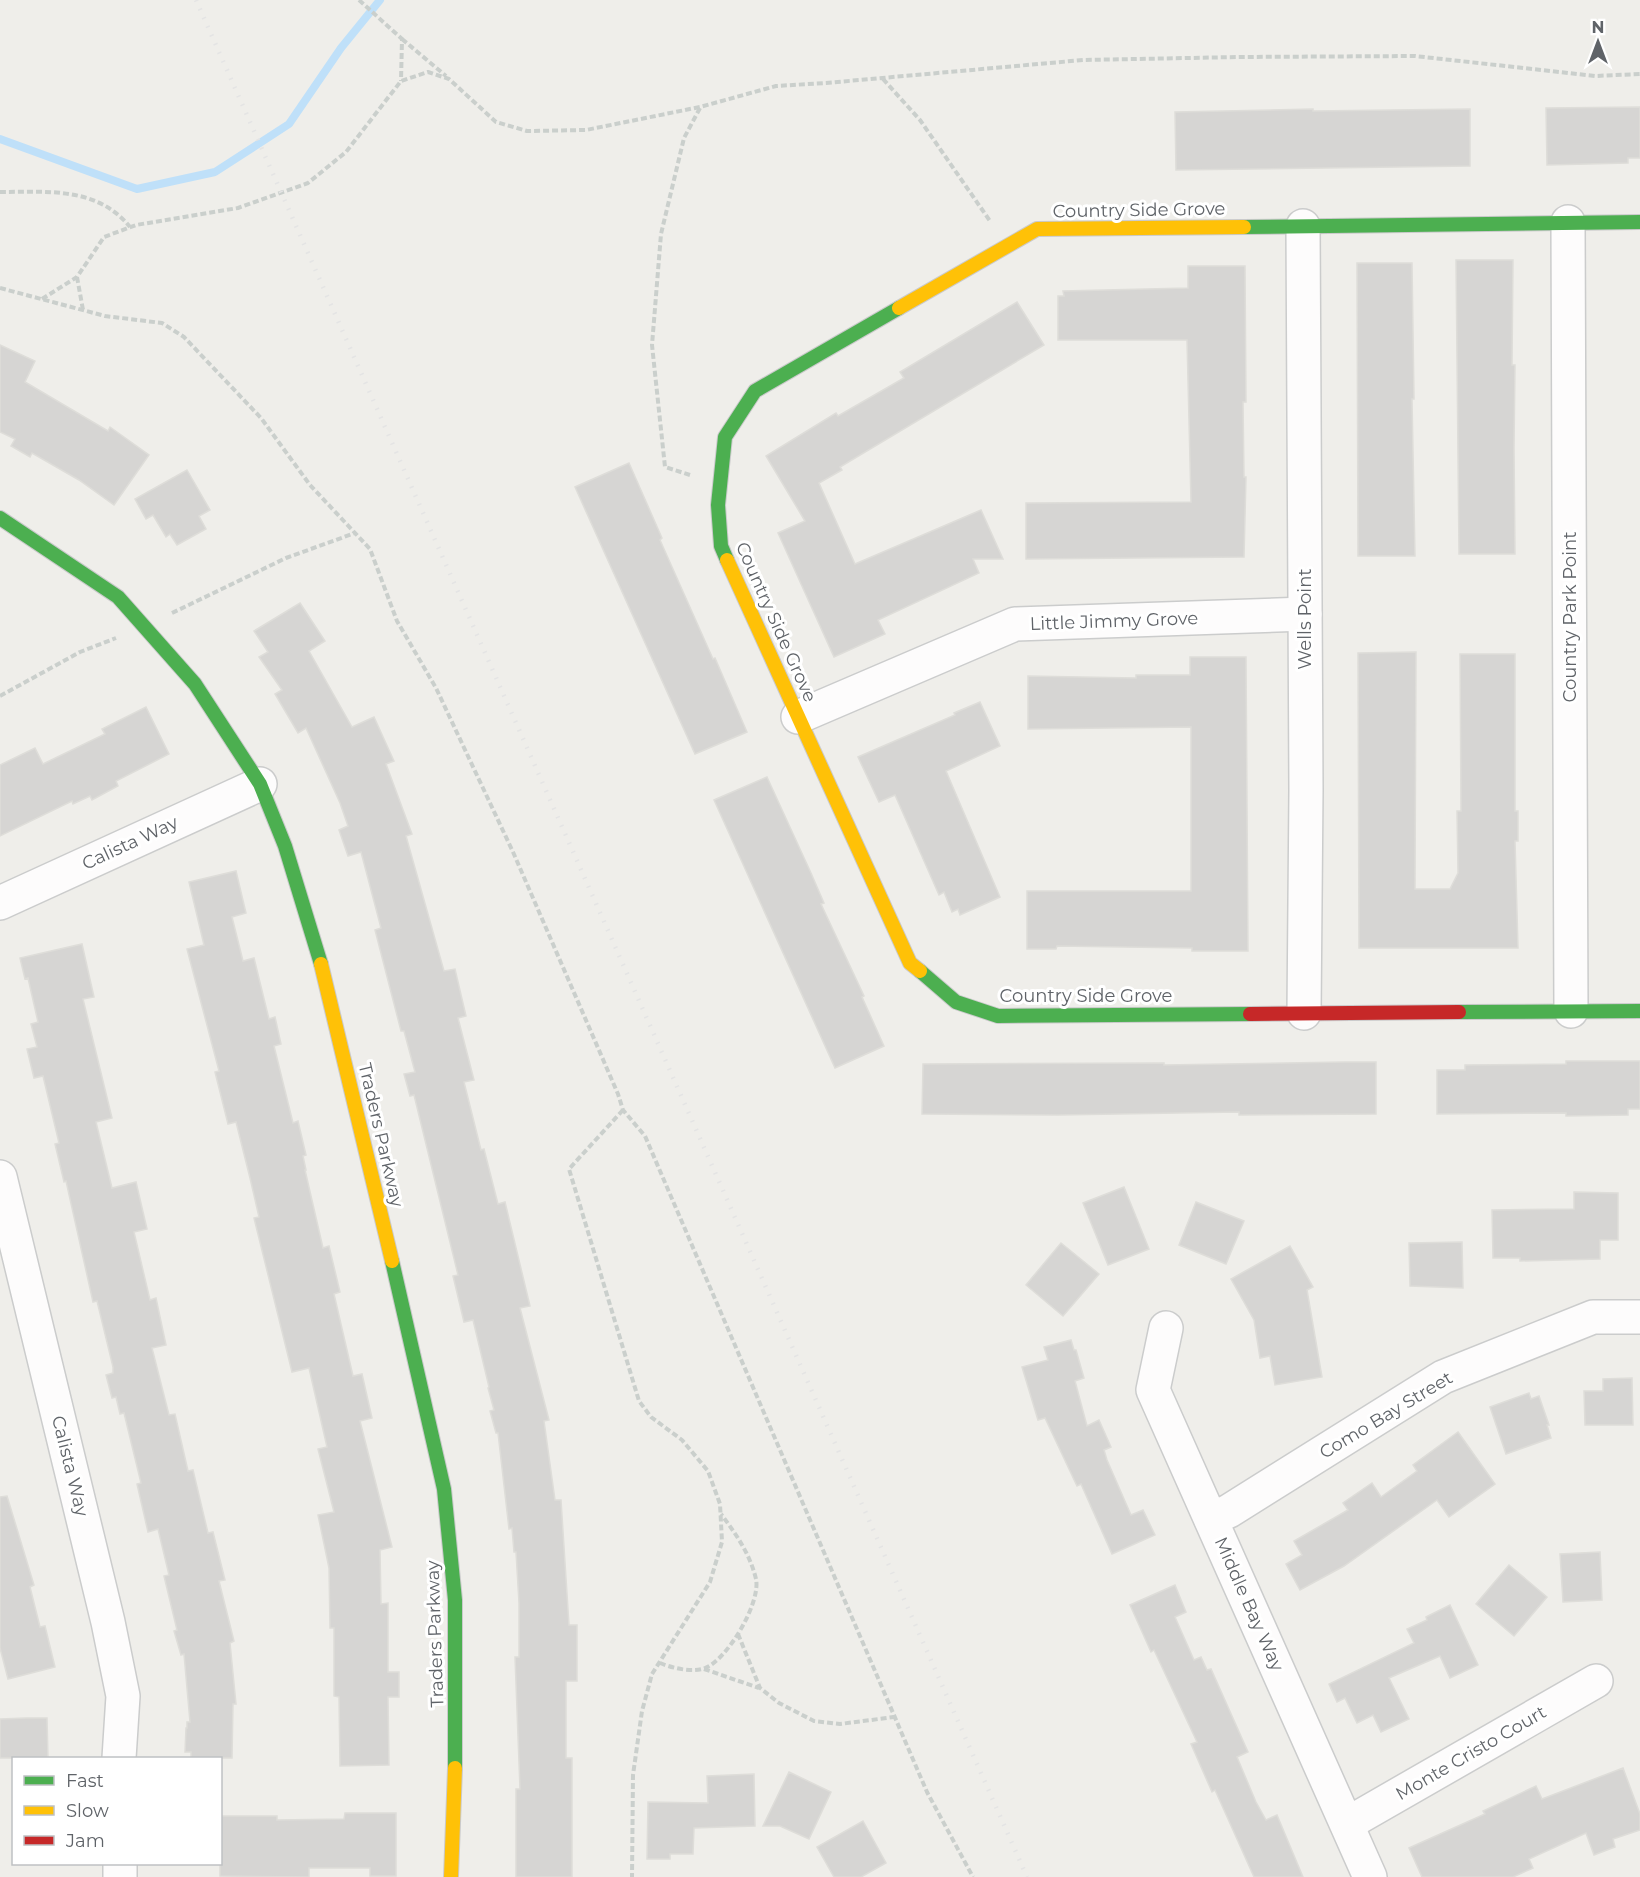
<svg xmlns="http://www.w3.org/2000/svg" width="1640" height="1877" viewBox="0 0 1640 1877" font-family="Montserrat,sans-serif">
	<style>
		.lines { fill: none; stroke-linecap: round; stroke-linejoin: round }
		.stream { stroke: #bfe0f9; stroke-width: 8 }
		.building { fill: #d6d5d3; stroke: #deddd9; stroke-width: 1.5 }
		.street-casing { stroke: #cbcccc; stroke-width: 36 }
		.fast-casing { stroke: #cacacb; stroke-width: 16 }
		.slow-casing { stroke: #cacacb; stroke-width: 16 }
		.jam-casing { stroke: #cacacb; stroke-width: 16 }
		.path { stroke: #cacfcc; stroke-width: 4; stroke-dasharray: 6 3; stroke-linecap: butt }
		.street { stroke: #fdfcfc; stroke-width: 33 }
		.fast { stroke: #4caf50; stroke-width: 14 }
		.slow { stroke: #ffc107; stroke-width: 14 }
		.jam { stroke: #c62828; stroke-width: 14 }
		.rail { stroke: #e4e4e4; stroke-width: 4.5; stroke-dasharray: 1.5 8; stroke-linecap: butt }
		.labels { text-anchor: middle; stroke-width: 6; stroke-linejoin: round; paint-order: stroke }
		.street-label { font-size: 18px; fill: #5f6368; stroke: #fff }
	</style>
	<rect width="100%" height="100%" fill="#efeeea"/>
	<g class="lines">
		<!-- stream -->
		<path class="stream" d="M0,139l137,50 78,-17 74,-48 52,-76 39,-48"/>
	</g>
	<!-- building -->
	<g class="building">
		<path d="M1640,107v51h-12v5l-81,2 -1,-57z"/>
		<path d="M1313,109v2l157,-2v57l-294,4 -1,-58z"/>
		<path d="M1456,260h57l-1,105h3l-1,83 1,106h-56z"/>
		<path d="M1357,263h55l2,136h-2l3,157h-57z"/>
		<path d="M1188,266h57l1,136h-3l1,75h2l-2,80 -218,2v-56l165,-1 -4,-162h-129v-44h6l-1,-5 125,-3z"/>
		<path d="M1017,302l27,43 -204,122 2,3 -23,13 36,81 126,-54 22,49h-30l6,14 -101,47 7,14 -51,23 -56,-124 27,-12 -39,-65 70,-43 2,3 66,-38 -4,-6z"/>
		<path d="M0,345l35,16 -10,21 83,49 2,-4 39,28 -35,50 -35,-25 -47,-27 -2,4 -19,-11 4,-7 -15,-7z"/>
		<path d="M629,463l33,75 -2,2 53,119 2,-1 32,74 -52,22 -120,-267z"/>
		<path d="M187,470l23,40 -11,6 7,13 -29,16 -7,-11 -4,3 -13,-22 -7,4 -11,-20z"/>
		<path d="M300,603l25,38 -16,10 43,76 22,-10 20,44 -8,3 26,70 -6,2 38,135 11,-2 11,47 -8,2 16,62 -10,2 17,68 3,-1 14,55 7,-2 25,104 -10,2 29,112 -5,1 11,79h6l8,125h8v56h-11v77h6v119h-56v-88h4l-5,-132h4v-54l-3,-51h-2l-2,-24 -3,1 -11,-96h-2l-6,-22 4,-1 -6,-22 1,-1 -16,-67 -9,2 -11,-46 5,-1 -44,-180 -4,1 -6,-22 11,-2 -11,-41h-3l-26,-101 6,-2 -20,-76 -13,4 -9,-26 9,-4 -8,-23 -34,-75 -8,5 -23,-39 7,-4 -23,-33 9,-5 -14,-21z"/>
		<path d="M1416,652l-1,237h35l8,-16 -1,-62h4l-1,-157h55v157h3v30h-3l3,107h-159l-1,-295z"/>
		<path d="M1190,657h56l2,294h-56v-3l-135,-2 -1,3h-29v-58h164v-164l-163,2v-53l108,2v-3h54z"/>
		<path d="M980,702l20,44 -54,25 54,126 -40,18 -2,-6 -6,3 -8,-20 -5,3 -44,-100 -16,7 -21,-45 97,-42 -1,-2z"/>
		<path d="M146,707l23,47 -53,27 2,5 -26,14 -2,-4 -17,8 -1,-3 -72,35v-71l35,-17 8,16 62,-30 -3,-5z"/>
		<path d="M767,777l44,96 13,30 -3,1 43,92 -2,1 22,49 -49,22 -121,-268z"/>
		<path d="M236,871l10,42 -14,4 11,44 11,-3 15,61 6,-2 6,27 -7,2 19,77 5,-2 8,34 -3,1 3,14h-1l18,78 6,-2 11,46 -6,2 19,82 9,-2 10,44 -12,3 32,126 -12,3 1,54 7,-1v69h11v25h-11l1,68 -49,1 -1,-69 -5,-1v-68h-4l-1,-60 -11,-53 16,-3 -16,-63 9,-2 -18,-79 -17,4 -38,-154 5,-1 -9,-39 -14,-56 -8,2 -13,-52 4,-1 -32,-122 17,-4 -15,-63z"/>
		<path d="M82,944l12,53 -11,2 29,119 -16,4 16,66 24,-6 11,47 -13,3 16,68 6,-2 10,47 -14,3 17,67 6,-1 13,57 5,-1 15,63 5,-1 12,48 -6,1 15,60 -4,2 6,61h-3l-1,54h-41v-6h-6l1,-24h1v-6h3l-6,-68 -3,1 -7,-24 3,-1 -13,-54 5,-1 -11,-46 -10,3 -11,-48 4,-1 -17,-70 -4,1 -4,-17 -4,1 -6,-23 7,-2v-6l-16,-66 -4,1 -27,-121 -2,1 -9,-38 4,-1 -16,-67 -9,2 -7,-29 10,-2 -6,-23 7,-2 -10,-44 -3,1 -5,-21z"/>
		<path d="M1566,1061h74v48h-12v6l-62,1v-3l-129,1v-44h28v-5l101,-1z"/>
		<path d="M1345,1062h31v52l-137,1v-3l-181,3 -136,-1 1,-50 241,-1v2z"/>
		<path d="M1124,1187l25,62 -41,16 -25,-62z"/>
		<path d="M1574,1192l44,1v47h-18v19l-80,2v-3h-27l-1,-48 82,-1z"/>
		<path d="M1196,1202l48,19 -18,43 -47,-19z"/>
		<path d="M1462,1242l1,46 -53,-2 -1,-43z"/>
		<path d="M1061,1243l38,31 -36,42 -37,-31z"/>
		<path d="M1290,1246l23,41 -6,3 15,87 -47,8 -5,-29 -10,2 -6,-38 -23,-41z"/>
		<path d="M1071,1340l3,10h2l8,28 -9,3 12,45 12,-6 12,27 -7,3 3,10 24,55 12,-5 12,25 -43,19 -31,-70 -4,2 -32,-68 -7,2 -16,-53 26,-7 -4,-13z"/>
		<path d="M1632,1378l1,47h-48l-1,-34h19v-12z"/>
		<path d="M1529,1393l2,6 8,-3 10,29h-2l4,13 -45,16 -16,-47z"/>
		<path d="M1458,1432l37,52 -46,33 -12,-17 -93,66 -44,24 -14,-26 16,-9 -8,-14 54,-31 -5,-7 29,-20 9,14 36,-26 -4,-6z"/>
		<path d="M7,1496l27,89 -4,2 10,40 5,-1 10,41 -47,12 -8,-31v-151z"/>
		<path d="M1600,1552l2,48 -39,2 -3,-48z"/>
		<path d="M1509,1565l38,32 -33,39 -38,-32z"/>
		<path d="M1175,1585l11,27 -11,5 19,43 7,-3 6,13 4,-1 37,83 -11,5 19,45 10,18 11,-5 26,62h-49l-39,-87 -3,2 -21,-48 6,-2 -43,-92 -3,2 -21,-47z"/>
		<path d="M1450,1605l28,60 -28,13 -10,-22 -51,22 20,41 -28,13 -8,-17 -16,8 -12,-25 -8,4 -8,-18 85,-41 -7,-14 20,-9 -1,-3z"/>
		<path d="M26,1718h21l1,40h-48v-39z"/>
		<path d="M1623,1768l17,46v16l-27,9 2,8 -21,8 -8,-22 -57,26 4,9 -20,9h-91l-13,-29 76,-34 -2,-3 53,-25 6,13z"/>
		<path d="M789,1772l42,20 -22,47 -29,-13h-17z"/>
		<path d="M754,1774l1,52 -61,2 -1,26h-23v5h-23l1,-57 60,1 -1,-27z"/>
		<path d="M345,1813h51v63h-26v-8h-61v9l-89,-1v-60h57v4l67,-1z"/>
		<path d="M863,1821l23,42 -25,14h-27l-17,-30z"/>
	</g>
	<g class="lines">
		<!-- street casing -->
		<g class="street-casing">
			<g id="street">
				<path d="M1568,222l3,789"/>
				<path d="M1303,226l3,564 -2,223"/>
				<path d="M798,717l217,-93 290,-10"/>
				<path d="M0,903l260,-119"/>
				<path d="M0,1177l108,445 15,74 -4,62"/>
				<path d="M1166,1328l-13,62 217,487"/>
				<path d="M1211,1519l18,-8 214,-134 150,-60h47"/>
				<path d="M1347,1824l249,-143"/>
				<path d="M120,1864v13"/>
			</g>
		</g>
		<!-- fast casing -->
		<g class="fast-casing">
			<g id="fast">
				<path d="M1244,227l396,-5"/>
				<path d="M0,518l118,79 77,87 65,100 25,62 36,118"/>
				<path d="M727,560l-6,-14 -3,-41 7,-68 30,-46 144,-83"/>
				<path d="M920,971l36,31 42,14 252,-2"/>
				<path d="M1459,1012l181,-1"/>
				<path d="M392,1261l52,228 11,111v168"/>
			</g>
		</g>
		<!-- slow casing -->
		<g class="slow-casing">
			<g id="slow">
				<path d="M899,308l138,-79 207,-2"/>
				<path d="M727,560l183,403 10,8"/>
				<path d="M321,964l71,297"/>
				<path d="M451,1877l4,-109"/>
			</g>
		</g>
		<!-- jam casing -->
		<g class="jam-casing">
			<path id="jam" d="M1250,1014l209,-2"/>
		</g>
		<!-- path -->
		<g class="path">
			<path d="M359,0l43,39 -1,42"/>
			<path d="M402,39l44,37"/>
			<path d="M883,79l37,41 70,101"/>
			<path d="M0,192c46,0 97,-6 130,35"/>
			<path d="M77,277l6,33"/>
			<path d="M0,288l105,28 57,7 22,14 77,81 49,67 60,64 27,72 39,67 77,164 105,242 5,16 22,26 282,656 46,85"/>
			<path d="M42,299l35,-22 27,-40 32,-12 102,-17 70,-25 38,-31 55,-71 27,-9 21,7 47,43 31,9 59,-1 114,-23 76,-21 50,-3 257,-23 157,-3 175,-1 180,20 45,-2"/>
			<path d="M690,475l-25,-8 -13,-122 9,-111 23,-96 16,-30"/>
			<path d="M172,613l114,-55 69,-25"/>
			<path d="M0,696l80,-44 36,-14"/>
			<path d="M623,1110l-54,59 70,232 12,16 31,23 26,31 12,33 2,38 -12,40 -58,92 -10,37 -9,64 -1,102"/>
			<path d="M738,1634l22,54 19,15 35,18 26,3 54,-7"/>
			<path d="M660,1663c12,5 32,10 45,5 22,-8 56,-65 51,-89 -6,-25 -20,-45 -35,-65"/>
			<path d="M704,1669l55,19"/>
		</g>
		<!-- street -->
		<use href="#street" class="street"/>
		<!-- fast -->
		<use href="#fast" class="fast"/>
		<!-- slow -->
		<use href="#slow" class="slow"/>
		<!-- jam -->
		<use href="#jam" class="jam"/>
		<!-- rail -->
		<path class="rail" d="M196,0l831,1877"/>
	</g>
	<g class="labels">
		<!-- street labels -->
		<g class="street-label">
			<text transform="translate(1139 210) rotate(-1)" y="6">Country Side Grove</text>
			<text transform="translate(1570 617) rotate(-90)" y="6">Country Park Point</text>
			<text transform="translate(1305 619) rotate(-90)" y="6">Wells Point</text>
			<text transform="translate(1114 621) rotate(-2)" y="6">Little Jimmy Grove</text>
			<text transform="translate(776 622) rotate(66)" y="6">Country Side Grove</text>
			<text transform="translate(130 843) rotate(-25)" y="6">Calista Way</text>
			<text x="1086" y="1002">Country Side Grove</text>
			<text transform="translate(381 1135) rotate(77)" y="6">Traders Parkway</text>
			<text transform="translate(1386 1415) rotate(-31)" y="6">Como Bay Street</text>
			<text transform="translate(70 1466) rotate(76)" y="6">Calista Way</text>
			<text transform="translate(1249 1604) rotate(66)" y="6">Middle Bay Way</text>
			<text transform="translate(435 1634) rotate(-92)" y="6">Traders Parkway</text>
			<text transform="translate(1471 1753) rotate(-30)" y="6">Monte Cristo Court</text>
		</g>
	</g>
	<!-- legend -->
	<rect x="12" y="1757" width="210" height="108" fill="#ffffff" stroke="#bfc1c3" stroke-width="1.5"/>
	<rect x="24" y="1776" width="30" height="9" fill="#4caf50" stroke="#bfc1c3" stroke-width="1.5"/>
	<text x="66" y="1787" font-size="18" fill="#5f6368">Fast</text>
	<rect x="24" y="1806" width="30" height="9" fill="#ffc107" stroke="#bfc1c3" stroke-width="1.5"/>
	<text x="66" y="1817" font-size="18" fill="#5f6368">Slow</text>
	<rect x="24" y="1836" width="30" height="9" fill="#c62828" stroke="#bfc1c3" stroke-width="1.5"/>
	<text x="66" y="1847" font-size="18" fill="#5f6368">Jam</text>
	<!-- north arrow -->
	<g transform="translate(1598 42)" stroke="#ffffff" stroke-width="4.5" paint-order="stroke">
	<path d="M0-4.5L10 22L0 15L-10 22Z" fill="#5f6368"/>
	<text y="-9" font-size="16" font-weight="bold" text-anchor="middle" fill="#5f6368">N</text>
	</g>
</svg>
